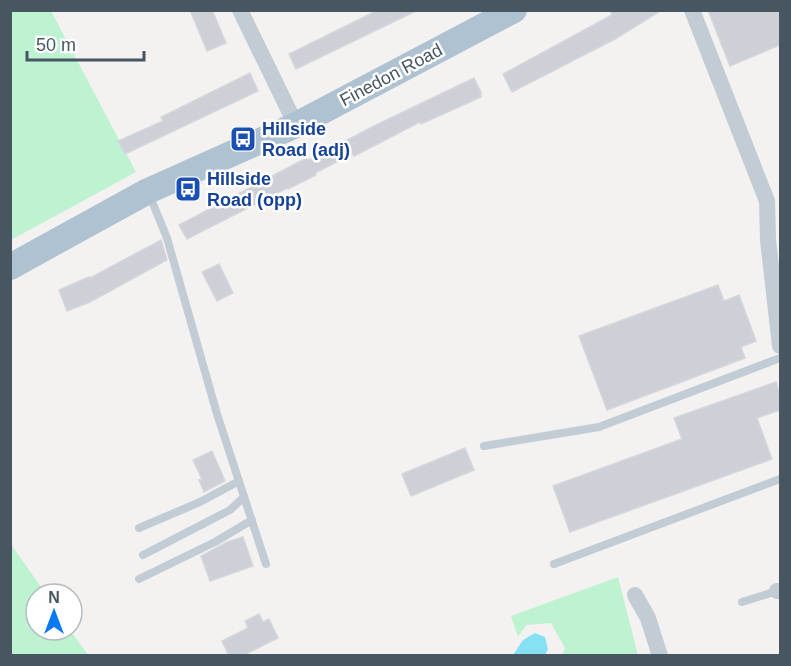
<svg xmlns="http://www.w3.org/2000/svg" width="791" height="666" viewBox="0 0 791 666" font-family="Helvetica,sans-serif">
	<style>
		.green { fill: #bdf3d0 }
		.water { fill: #87e1f4 }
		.building { fill: #cdd0d6; stroke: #d5d7dd; stroke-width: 1.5 }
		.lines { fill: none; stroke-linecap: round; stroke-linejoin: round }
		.service { stroke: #c1ccd4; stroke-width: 8 }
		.minor { stroke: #c1ccd4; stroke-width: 16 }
		.primary { stroke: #afc2d2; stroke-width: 26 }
		.labels { text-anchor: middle; stroke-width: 5; stroke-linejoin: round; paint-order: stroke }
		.street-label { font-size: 18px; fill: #475660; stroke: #fff }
		.transit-label { font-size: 18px; font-weight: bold; fill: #164399; stroke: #fff; text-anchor: start }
	</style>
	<rect width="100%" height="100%" fill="#f4f1f1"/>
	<!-- green -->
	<g class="green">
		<path d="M11,11h40l85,161 -125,68z"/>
		<path d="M10,543l36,51h-10v36h34l18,25h-77z"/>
		<path d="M618,577l20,78h-76l3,-7 -14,-25 -25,2 -8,12 -7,-21z"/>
	</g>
	<!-- water -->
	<path class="water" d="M535,633l10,4 3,12 -3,6h-32l10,-15z"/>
	<!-- building -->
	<g class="building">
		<path d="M190,10h22l14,33 -19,8z"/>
		<path d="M378,10h40l-122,59 -7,-15z"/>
		<path d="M610,10h52l-47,29 -103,53 -9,-18 109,-59z"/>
		<path d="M708,10h72v35l-50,21z"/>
		<path d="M250,73l8,18 -133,63 -7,-13 45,-20 -2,-4z"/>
		<path d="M474,78l7,14v5l-60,27 -1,-2 -66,34 -2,-2 -37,19 1,2 -28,14 -1,-1 -100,51 -8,-14 114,-60 14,-7 2,2 67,-35z"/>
		<path d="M161,240l6,20 -77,42 -23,9 -8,-21 30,-13 1,1z"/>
		<path d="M219,264l14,29 -16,8 -15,-29z"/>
		<path d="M718,285l6,16 15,-6 17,46 -15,6 4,11 -138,52 -28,-74z"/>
		<path d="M776,382l4,13v15l-23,8 15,41 -202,73 -17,-46 129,-47 -8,-21z"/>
		<path d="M465,448l9,22 -63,26 -9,-22z"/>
		<path d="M212,451l13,30 -21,11 -5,-12 3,-1 -9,-19z"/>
		<path d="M243,537l10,29 -43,15 -9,-25 26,-14z"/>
		<path d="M259,614l4,8 6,-3 9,19 -36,18h-13l-7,-15 26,-13 -3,-7z"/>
	</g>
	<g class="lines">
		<!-- service -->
		<g class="service">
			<path d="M149,194l18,44 50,176 49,150"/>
			<path d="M484,446l115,-19 181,-69"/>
			<path d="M139,528l61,-26 39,-21"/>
			<path d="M143,555l87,-45 14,-13"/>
			<path d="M554,564l226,-85"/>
			<path d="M139,579l76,-37 37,-22"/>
			<path d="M742,602l35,-11"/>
		</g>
		<!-- minor -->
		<g class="minor">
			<path d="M240,10l56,115"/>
			<path d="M692,10l75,191 1,39 12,106"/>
			<path d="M777,591h3"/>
			<path d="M635,595l13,23 12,38"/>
		</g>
		<!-- primary -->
		<path class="primary" d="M10,267l138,-76 148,-66 218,-115"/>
	</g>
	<!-- icons -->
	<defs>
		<g id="bus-square" transform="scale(1.35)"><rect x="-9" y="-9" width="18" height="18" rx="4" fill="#1a4fb4" stroke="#fff"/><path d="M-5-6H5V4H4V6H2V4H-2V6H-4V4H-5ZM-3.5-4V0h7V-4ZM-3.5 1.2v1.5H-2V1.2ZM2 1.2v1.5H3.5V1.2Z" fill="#fff"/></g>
	</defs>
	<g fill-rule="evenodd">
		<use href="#bus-square" x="243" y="139"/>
		<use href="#bus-square" x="188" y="189"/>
	</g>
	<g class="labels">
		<!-- street labels -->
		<g class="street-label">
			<text transform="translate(391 75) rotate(-28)" y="6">Finedon Road</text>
		</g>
		<!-- transit labels -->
		<g class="transit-label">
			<text x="262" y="135">Hillside<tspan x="262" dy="21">Road (adj)</tspan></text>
			<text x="207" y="185">Hillside<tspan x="207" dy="21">Road (opp)</tspan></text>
		</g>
	</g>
	<!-- border -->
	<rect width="791" height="666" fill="none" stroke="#475660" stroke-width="24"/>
	<!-- north arrow -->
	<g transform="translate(54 612)"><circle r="28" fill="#ffffff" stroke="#b5bbbf" stroke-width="1.5"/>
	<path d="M0-4.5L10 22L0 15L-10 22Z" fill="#0a7af4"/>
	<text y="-9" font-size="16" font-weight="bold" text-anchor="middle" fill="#475660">N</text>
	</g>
	<!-- scale -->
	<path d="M27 51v9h117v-9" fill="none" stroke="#475660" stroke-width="3"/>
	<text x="36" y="51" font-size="18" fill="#475660" stroke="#ffffff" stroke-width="4.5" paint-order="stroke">50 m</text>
</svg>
